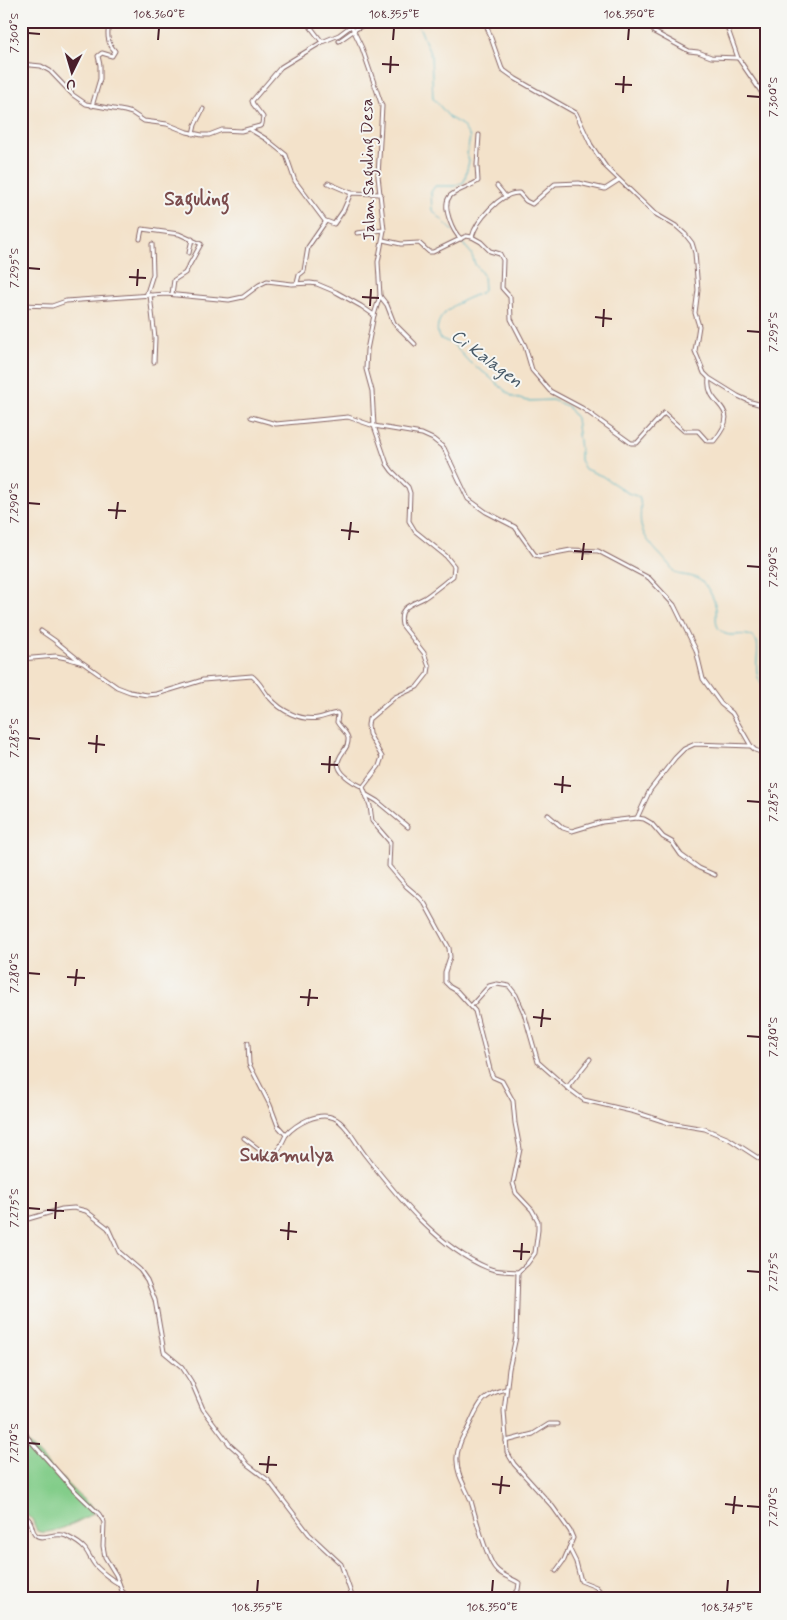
<svg xmlns="http://www.w3.org/2000/svg" width="787" height="1620" viewBox="0 0 787 1620" font-family="Mynerve,sans-serif">
	<style>
		.garden { fill: #83cd8a; stroke: #66765a }
		.lines { fill: none; stroke-linecap: round; stroke-linejoin: round }
		.stream { stroke: #43b0c1; stroke-width: 1 }
		.minor-casing { stroke: #856363; stroke-width: 5 }
		.minor { stroke: #fff; stroke-width: 3 }
		.ticks { fill: none; stroke: #4a1f2b; stroke-width: 2 }
		.labels { text-anchor: middle; stroke-width: 4; stroke-linejoin: round; paint-order: stroke }
		.street-label { font-size: 16px; fill: #4a1f2b; stroke: #f6f6f2 }
		.water-label { font-size: 18px; font-style: italic; fill: #475967; stroke: #f6f6f2 }
		.quarter-label { font-size: 19px; font-weight: bold; fill: #7b4b4c; stroke: #f6f6f2 }
		.neatline { fill: none; stroke: #4a1f2b; stroke-width: 2 }
		.ticks-label { font-size: 12px; text-anchor: middle; fill: #4a1f2b }
	</style>
	<rect width="100%" height="100%" fill="#f6f6f2"/>
	<filter id="ink" filterUnits="userSpaceOnUse"><feTurbulence type="fractalNoise" baseFrequency=".02" numOctaves="2"/><feDisplacementMap in="SourceGraphic" scale="10" xChannelSelector="R" yChannelSelector="G"/><feConvolveMatrix kernelMatrix="1 2 1 2 8 2 1 2 1" color-interpolation-filters="sRGB"/></filter>
	<filter id="wash" filterUnits="userSpaceOnUse"><feTurbulence type="fractalNoise" baseFrequency=".0096" numOctaves="4" result="noise"/><feDisplacementMap in="SourceGraphic" scale="20" xChannelSelector="R" yChannelSelector="G"/><feGaussianBlur stdDeviation="1.12" result="paint"/><feColorMatrix in="noise" values="0 0 0 0 0 0 0 0 0 0 0 0 0 0 0 0 0 1.4 0 .05"/><feComposite in="paint" operator="in"/></filter>
	<g filter="url(#wash)">
		<rect width="100%" height="100%" fill="#f3e2ca"/>
		<!-- garden -->
		<path class="garden" d="M21,1423l2,12 4,7 46,48 23,21c-11,8 -46,26 -59,20l-5,-12 -11,-7z"/>
		<g class="lines">
			<!-- stream -->
			<g class="stream">
				<path d="M417,21l14,35 2,42 17,20 12,7 8,12 -3,17 2,7 -5,21 -9,4h-20l-4,6 1,18 21,21"/>
				<path d="M460,240l11,13 4,11 8,11 1,14c-4,6 -7,5 -13,8 -17,7 -40,20 -32,41l14,6 16,18 17,12 23,20 6,4 13,3 24,-1 15,6 9,12 4,31v11l5,9 17,7 26,17 11,4c4,10 -1,21 3,32 6,17 23,28 33,44 7,3 16,2 23,6 9,5 17,20 18,30 1,8 -2,16 5,22 10,10 26,-4 36,11 3,15 -7,35 9,46"/>
			</g>
		</g>
	</g>
	<g filter="url(#ink)">
		<g class="lines">
			<!-- minor casing -->
			<g class="minor-casing">
				<g id="minor">
					<path d="M306,21l16,21"/>
					<path d="M349,21l13,27 20,58 -4,70 6,54 -6,32 2,34 -6,19 -7,35 -1,19 6,22 2,35 13,38 5,7 16,16 2,6 -1,28 6,10 31,25 8,10 -1,10c-8,6 -21,17 -29,22 -13,7 -26,8 -22,27l22,28 5,14 -1,6 -11,14 -22,10 -26,22 -1,6 1,9 13,23 -3,9 -16,21 7,19 2,15 18,21 -1,24 17,20 14,12 5,6 24,44 1,9 -5,15v10l5,5 7,4 18,20 16,62 2,4 9,4 11,20 2,22 5,26 -7,34 3,10 16,17 6,11v9l-3,23 -8,11 -9,8 -2,65 -7,32 -5,42 3,41 7,12 39,43 17,24 3,7 -4,10 7,14 5,19 15,6 11,12"/>
					<path d="M462,21h1"/>
					<path d="M485,21l17,48 14,10 60,34 15,32 15,22 48,46 22,13 9,8 7,9 3,10 3,37 -3,23 4,13 -4,25 9,22 5,5 29,18 13,6 15,4"/>
					<path d="M645,21l6,5 3,6 35,19 9,1 13,5 27,1"/>
					<path d="M725,21l13,37 28,41"/>
					<path d="M339,41l17,-12 15,-8"/>
					<path d="M21,64l20,2 9,5 23,24 13,9 39,7 7,2 12,8 23,3 20,8 15,3h7l13,-5 19,1 19,-5 2,-2 1,-7 -10,-13 -1,-3 29,-34 41,-25 17,-7 12,-9"/>
					<path d="M92,106l8,-27v-14l-2,-9 4,-3 10,3 3,-5c-8,-8 -9,-19 -4,-30"/>
					<path d="M251,130l15,9 20,16 9,26 30,40"/>
					<path d="M193,134l2,-9 8,-16"/>
					<path d="M328,183l23,10"/>
					<path d="M497,186l9,11"/>
					<path d="M357,233l27,-3"/>
					<path d="M472,237l9,5 9,9 10,3 3,6 -1,28 8,9 1,22 14,27 7,24 18,21 32,17 49,35h6l27,-30 20,18h14l9,10h7c31,-37 -9,-32 -5,-62"/>
					<path d="M140,239l2,-10 37,5 22,10 -16,29 -11,7 -2,14"/>
					<path d="M461,239c-8,-7 -20,-33 -11,-43 8,-7 20,-9 28,-15l-1,-16 2,-30"/>
					<path d="M383,240l18,4 18,-1 10,9h4l33,-16 6,1c4,-16 29,-45 47,-44l7,8 6,3 23,-20 24,-1 26,6 14,-9"/>
					<path d="M189,253l3,-14"/>
					<path d="M297,283l2,-8 5,-4 4,-24 18,-26 8,3 9,-13 8,-18 30,1"/>
					<path d="M150,295l5,43 -1,24"/>
					<path d="M146,296l7,-22 -1,-30"/>
					<path d="M380,296l7,9 7,18 21,21"/>
					<path d="M21,305l31,1 14,-5 100,-7 63,6 14,-3 16,-12 8,-4 25,3 18,-1 7,1 19,8 25,14 13,9"/>
					<path d="M251,417l25,7 72,-7 26,9 48,8 11,5 11,9 24,51 18,13 29,15 20,28 4,1 32,-6 27,1 51,27 25,27 22,45 7,29 18,25 11,9 19,33 4,4 11,4"/>
					<path d="M41,631l13,9 26,21"/>
					<path d="M21,659l35,-3 10,2 17,5 34,24 13,5 17,3 10,-1 46,-14 49,-4c8,6 11,14 17,21 12,14 31,24 49,21 6,-1 12,-4 19,-5l1,2 -1,7c3,6 10,10 11,16 1,10 -6,13 -9,21 -5,13 15,24 24,28"/>
					<path d="M365,794l12,7 31,26"/>
					<path d="M548,815l15,13 9,3 30,-9 35,-4 7,1 7,4 12,14 9,5 9,13 18,13 16,7"/>
					<path d="M637,818l13,-28 25,-32 9,-9 11,-5 56,2"/>
					<path d="M471,1006l18,-20 8,-2 12,2 7,9 8,18 14,49 26,23 20,15 51,12 34,11 36,6 24,10 37,24"/>
					<path d="M248,1043l1,21 21,41 8,21 8,9c10,-11 32,-24 48,-17 12,5 23,27 31,37 33,42 72,92 123,113 9,4 20,3 30,4"/>
					<path d="M567,1088l23,-29"/>
					<path d="M244,1138l28,21 3,-2 11,-22"/>
					<path d="M21,1221l41,-12 12,-1 12,3 22,17 11,24 21,18 7,10 8,20 9,52 18,15 9,14 12,28 27,36 9,8 9,12 20,15 41,54 32,30 12,35"/>
					<path d="M506,1389c-28,6 -28,20 -40,43 -5,6 -10,21 -9,29 0,15 9,26 14,40 4,14 16,59 25,68 6,7 16,9 23,14l-1,7 -7,9"/>
					<path d="M21,1406l3,23 3,8 47,53 25,24 5,8 -1,24 2,11 11,18 6,16 9,8"/>
					<path d="M506,1441l27,-7 16,-10h9"/>
					<path d="M21,1514c15,7 8,15 15,21 6,6 20,-4 30,1 6,3 14,7 19,13 4,5 6,11 10,16 5,6 17,15 24,19"/>
					<path d="M556,1571l8,-11 5,-12"/>
				</g>
			</g>
			<!-- minor -->
			<use href="#minor" class="minor"/>
		</g>
	</g>
	<!-- ticks -->
	<path class="ticks" d="M28,33l12,1M158,40l1,-12M393,40l1,-12M628,40l1,-12M382,64l17,1M390,73l1,-17M615,84l17,1M623,93l1,-17M747,96l13,1M28,268l12,1M129,277l17,1M137,286l1,-17M362,297l17,1M370,306l1,-17M595,317l17,2M603,327l1,-18M747,331l13,1M28,503l12,1M108,510l18,1M116,519l2,-17M341,530l18,2M349,540l2,-18M574,551l18,1M582,560l2,-17M747,566l13,1M28,738l12,1M88,743l17,2M96,753l1,-18M321,764l17,1M329,773l1,-17M554,784l17,2M562,793l1,-17M747,801l13,1M28,973l12,1M67,977l18,1M75,986l2,-17M300,997l18,1M308,1006l2,-17M533,1017l18,2M541,1027l2,-18M747,1036l13,1M28,1208l12,1M47,1210l17,1M55,1219l1,-17M280,1230l17,2M288,1240l1,-18M513,1251l17,1M521,1260l1,-17M747,1271l13,1M28,1443l12,1M259,1464l18,1M267,1473l2,-17M492,1484l18,2M500,1494l2,-18M725,1504l18,2M747,1506l13,1M733,1514l2,-18M257,1592l1,-12M492,1592l1,-12M727,1592l1,-12"/>
	<g class="labels">
		<!-- street labels -->
		<g class="street-label">
			<text transform="translate(367 170) rotate(-91)" y="6">Jalan Saguling Desa</text>
		</g>
		<!-- water labels -->
		<g class="water-label">
			<text transform="translate(487 358) rotate(37)" y="6">Ci Kalagen</text>
		</g>
		<!-- quarter labels -->
		<g class="quarter-label">
			<text x="197" y="205">Saguling</text>
			<text x="287" y="1161">Sukamulya</text>
		</g>
	</g>
	<!-- margin -->
	<rect width="787" height="1620" fill="none" stroke="#f6f6f2" stroke-width="55"/>
	<!-- north arrow -->
	<g transform="translate(72 72) rotate(185)" stroke="#f6f6f2" stroke-width="4" paint-order="stroke">
	<path d="M0-4L9 19L0 12L-9 19Z" fill="#4a1f2b"/>
	<text y="-8" font-size="14" font-weight="bold" text-anchor="middle" fill="#4a1f2b">U</text>
	</g>
	<rect x="28" y="28" width="732" height="1564" class="neatline"/>
	<g class="ticks-label">
		<text x="159" y="18">108.360°E</text>
		<text x="394" y="18">108.355°E</text>
		<text x="629" y="18">108.350°E</text>
		<text transform="translate(14 33) rotate(-90)" y="4">7.300°S</text>
		<text transform="translate(773 97) rotate(-90)" y="4">7.300°S</text>
		<text transform="translate(14 268) rotate(-90)" y="4">7.295°S</text>
		<text transform="translate(773 332) rotate(-90)" y="4">7.295°S</text>
		<text transform="translate(14 503) rotate(-90)" y="4">7.290°S</text>
		<text transform="translate(773 567) rotate(-90)" y="4">7.290°S</text>
		<text transform="translate(14 738) rotate(-90)" y="4">7.285°S</text>
		<text transform="translate(773 802) rotate(-90)" y="4">7.285°S</text>
		<text transform="translate(14 973) rotate(-90)" y="4">7.280°S</text>
		<text transform="translate(773 1037) rotate(-90)" y="4">7.280°S</text>
		<text transform="translate(14 1208) rotate(-90)" y="4">7.275°S</text>
		<text transform="translate(773 1272) rotate(-90)" y="4">7.275°S</text>
		<text transform="translate(14 1443) rotate(-90)" y="4">7.270°S</text>
		<text transform="translate(773 1507) rotate(-90)" y="4">7.270°S</text>
		<text x="257" y="1611">108.355°E</text>
		<text x="492" y="1611">108.350°E</text>
		<text x="727" y="1611">108.345°E</text>
	</g>
</svg>
